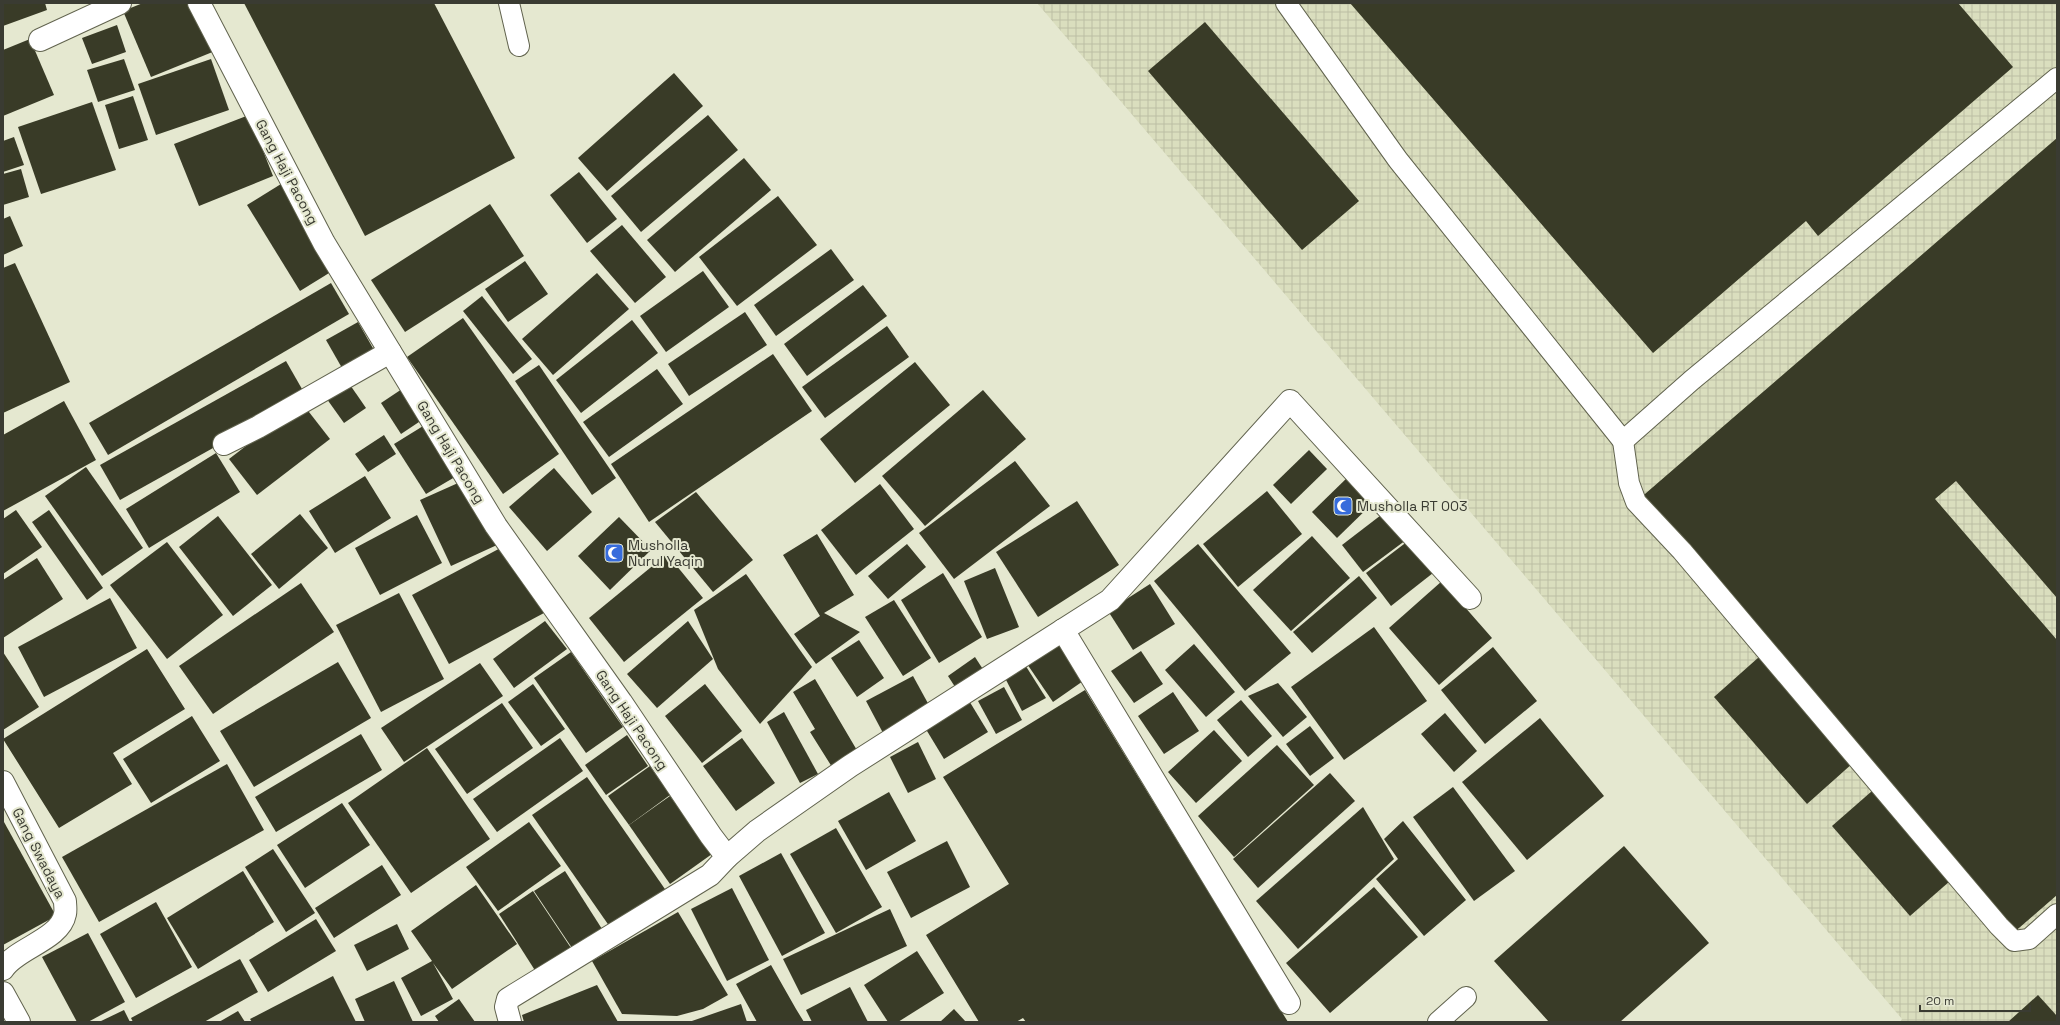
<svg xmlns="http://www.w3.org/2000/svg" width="2060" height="1025" viewBox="0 0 2060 1025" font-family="'Space Grotesk',sans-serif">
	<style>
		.industrial { fill: url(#industrial-grid) }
		.building { fill: #393b27 }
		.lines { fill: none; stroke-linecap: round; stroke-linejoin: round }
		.service-casing { stroke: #61634e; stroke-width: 22 }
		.minor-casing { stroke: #61634e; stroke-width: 24 }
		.service { stroke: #fff; stroke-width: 20 }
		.minor { stroke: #fff; stroke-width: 22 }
		.labels { text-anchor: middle; stroke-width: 4; stroke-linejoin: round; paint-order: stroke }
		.street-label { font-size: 14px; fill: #3a3b32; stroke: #e5e8d0 }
		.poi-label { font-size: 14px; fill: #3a3b32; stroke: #e5e8d0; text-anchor: start }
	</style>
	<defs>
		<pattern id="industrial-grid" width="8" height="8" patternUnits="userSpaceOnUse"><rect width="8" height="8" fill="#dadebe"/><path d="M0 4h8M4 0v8" fill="none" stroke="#bcbfa4"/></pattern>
	</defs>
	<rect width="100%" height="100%" fill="#e5e8d0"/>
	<!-- industrial -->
	<path class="industrial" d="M1037,3h1020v1019h-157l2,-3z"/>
	<!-- building -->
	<g class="building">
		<path d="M3,3h42l2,7 -44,16z"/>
		<path d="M143,3h53l19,48 -64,26 -28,-66z"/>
		<path d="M244,3h190l81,155 -150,78z"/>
		<path d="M1350,3h608l55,64 -195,169 -12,-15 -153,132z"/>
		<path d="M1205,22l154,179 -57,49 -154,-179z"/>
		<path d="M117,25l9,27 -34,12 -10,-26z"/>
		<path d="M30,39l24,56 -51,21v-66z"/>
		<path d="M124,59l11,31 -37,12 -11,-32z"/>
		<path d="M211,59l18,51 -73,25 -18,-51z"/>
		<path d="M674,73l29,33 -96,85 -29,-33z"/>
		<path d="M133,96l15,44 -29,9 -14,-44z"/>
		<path d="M92,102l24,68 -75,24 -23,-67z"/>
		<path d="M249,115l24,61 -74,30 -25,-62z"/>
		<path d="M708,115l30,35 -97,82 -30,-36z"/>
		<path d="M14,137l10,28 -21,7v-31z"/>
		<path d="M2057,138v460l-101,-117 -21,18 122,141v255l-45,39 -374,-434z"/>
		<path d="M744,158l27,32 -96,82 -28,-32z"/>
		<path d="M21,169l8,28 -26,8v-31z"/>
		<path d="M579,172l38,47 -30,24 -37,-48z"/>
		<path d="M281,184l53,86 -34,21 -53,-86z"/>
		<path d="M778,196l39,49 -80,61 -38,-49z"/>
		<path d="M490,204l34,52 -119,76 -34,-52z"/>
		<path d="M10,216l13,30 -20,9v-36z"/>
		<path d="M622,225l44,52 -31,26 -45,-52z"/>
		<path d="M831,249l23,31 -78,56 -22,-31z"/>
		<path d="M525,261l23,33 -40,28 -23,-33z"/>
		<path d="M15,263l55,119 -67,31v-145z"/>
		<path d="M703,271l26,36 -63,45 -26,-36z"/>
		<path d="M597,273l32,36 -76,66 -31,-36z"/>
		<path d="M331,283l18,31 -241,141 -19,-32z"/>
		<path d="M863,285l24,31 -80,60 -23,-32z"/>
		<path d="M482,296l50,63 -19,15 -50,-63z"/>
		<path d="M745,312l22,33 -78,51 -21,-32z"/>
		<path d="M463,318l96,136 -56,40 -96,-137z"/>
		<path d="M632,320l26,33 -77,60 -25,-33z"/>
		<path d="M358,322l20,35 -32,18 -20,-35z"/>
		<path d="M887,326l22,31 -84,61 -23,-31z"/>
		<path d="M773,354l39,57 -163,111 -38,-58z"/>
		<path d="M286,361l20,35 -186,104 -20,-35z"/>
		<path d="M915,362l35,43 -95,78 -35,-44z"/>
		<path d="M539,365l77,113 -24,17 -77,-114z"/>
		<path d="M657,369l26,35 -74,53 -26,-35z"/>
		<path d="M346,379l20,29 -22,15 -20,-28z"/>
		<path d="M408,385l20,31 -27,18 -20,-31z"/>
		<path d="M983,390l43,49 -101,87 -43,-50z"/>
		<path d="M64,401l32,59 -93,51v-76z"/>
		<path d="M302,403l28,36 -73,56 -28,-36z"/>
		<path d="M428,423l32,51 -34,20 -32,-50z"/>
		<path d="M384,435l12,19 -28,18 -13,-18z"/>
		<path d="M1309,450l18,19 -36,35 -18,-19z"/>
		<path d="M216,453l24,39 -91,56 -23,-39z"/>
		<path d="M1015,461l35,45 -96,73 -35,-46z"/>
		<path d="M86,467l57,81 -41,28 -57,-80z"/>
		<path d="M554,468l38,44 -45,39 -38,-44z"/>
		<path d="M1351,474l24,27 -38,37 -25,-26z"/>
		<path d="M365,476l26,42 -56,35 -26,-42z"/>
		<path d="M467,479l30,66 -46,21 -31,-66z"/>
		<path d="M880,484l34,45 -58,46 -35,-45z"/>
		<path d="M1267,491l35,43 -64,53 -35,-43z"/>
		<path d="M696,492l57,68 -40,32 -58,-70z"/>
		<path d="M1077,501l42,64 -81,52 -42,-65z"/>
		<path d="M16,510l26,37 -39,27v-55z"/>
		<path d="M49,510l54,78 -16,12 -55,-78z"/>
		<path d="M1385,512l21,28 -43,32 -21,-27z"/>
		<path d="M300,514l28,34 -49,41 -28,-35z"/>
		<path d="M417,515l25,48 -62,32 -25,-47z"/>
		<path d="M218,516l54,69 -39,31 -54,-69z"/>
		<path d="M619,517l32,33 -41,40 -32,-34z"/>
		<path d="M817,534l37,61 -30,18 36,19 -44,32 -22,-30 26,-18 -37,-61z"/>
		<path d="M1312,536l38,42 -59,53 -38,-41z"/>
		<path d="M1408,541l25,32 -42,33 -25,-33z"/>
		<path d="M167,542l56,73 -56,44 -57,-74z"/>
		<path d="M508,544l36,69 -95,51 -37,-69z"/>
		<path d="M907,544l19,23 -38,32 -20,-23z"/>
		<path d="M1198,544l93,109 -46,38 -91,-110z"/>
		<path d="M667,554l36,44 -79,64 -35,-44z"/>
		<path d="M37,558l26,41 -60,39v-58z"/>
		<path d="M995,568l24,59 -32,12 -23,-58z"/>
		<path d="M943,573l39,64 -43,26 -38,-63z"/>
		<path d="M746,574l66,93 -52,57 -42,-55 -24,-59z"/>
		<path d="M1359,576l18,22 -65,55 -19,-21z"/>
		<path d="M1442,581l50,57 -53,47 -50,-57z"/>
		<path d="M301,583l33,49 -121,82 -34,-48z"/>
		<path d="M1150,584l25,40 -42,26 -25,-39z"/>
		<path d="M399,593l45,86 -63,33 -45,-87z"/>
		<path d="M110,598l27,50 -93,49 -26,-50z"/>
		<path d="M894,600l37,58 -28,18 -38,-59z"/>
		<path d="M545,621l22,28 -53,39 -21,-29z"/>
		<path d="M688,621l25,38 -56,49 -30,-34z"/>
		<path d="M1374,627l53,74 -83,59 -53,-73z"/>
		<path d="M1060,636l26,43 -33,23 -30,-44z"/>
		<path d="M859,640l25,38 -27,19 -26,-39z"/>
		<path d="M1194,644l41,48 -29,25 -41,-47z"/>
		<path d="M1493,647l44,54 -52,43 -44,-54z"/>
		<path d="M147,649l38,60 -72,44 19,31 -73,44 -56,-89z"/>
		<path d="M1141,651l22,33 -29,19 -23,-32z"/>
		<path d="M3,652l36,55 -36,23z"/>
		<path d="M571,652l52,75 -37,26 -52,-75z"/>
		<path d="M975,657l11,17 -27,19 -11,-17z"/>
		<path d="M1759,657l94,106 -46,41 -93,-107z"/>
		<path d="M1022,660l24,38 -24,13 -19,-37z"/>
		<path d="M338,662l33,56 -117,69 -34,-56z"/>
		<path d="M480,663l23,33 -99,66 -23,-34z"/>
		<path d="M913,676l17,31 -47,26 -17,-32z"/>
		<path d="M815,679l43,73 -26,15 -22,-35 5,-3 -22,-37z"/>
		<path d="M1278,683l29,34 -24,20 -35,-41z"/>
		<path d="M533,684l32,45 -24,17 -33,-44z"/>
		<path d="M705,684l37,47 -40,32 -37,-47z"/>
		<path d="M1004,687l18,33 -26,14 -18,-33z"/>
		<path d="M1085,690l203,332h-262l-3,-4 -7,4h-37l-53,-87 83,-51 -66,-107z"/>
		<path d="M1173,692l26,39 -35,23 -26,-38z"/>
		<path d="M968,699l20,33 -44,27 -20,-33z"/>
		<path d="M1241,700l31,36 -24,21 -31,-37z"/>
		<path d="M502,703l31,45 -66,46 -32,-45z"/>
		<path d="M784,712l34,62 -18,9 -33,-61z"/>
		<path d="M1445,713l32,38 -23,21 -33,-38z"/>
		<path d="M192,716l28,45 -69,42 -28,-44z"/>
		<path d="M1540,718l64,78 -77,64 -65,-78z"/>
		<path d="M1310,726l24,32 -24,18 -24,-32z"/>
		<path d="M1214,730l28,31 -46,42 -28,-31z"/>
		<path d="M361,734l21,36 -106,62 -21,-35z"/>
		<path d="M627,735l21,31 -42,29 -21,-30z"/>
		<path d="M560,738l23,33 -86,61 -24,-33z"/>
		<path d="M742,738l33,45 -39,28 -33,-45z"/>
		<path d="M918,742l18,37 -28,14 -18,-36z"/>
		<path d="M1277,745l37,40 -80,72 -36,-41z"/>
		<path d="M427,748l63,91 -79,54 -63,-90z"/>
		<path d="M227,764l37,66 -165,92 -37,-65z"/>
		<path d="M650,766l20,29 -41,30 -21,-29z"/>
		<path d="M1330,773l25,28 -97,87 -25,-29z"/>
		<path d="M587,777l80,115 -55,38 -80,-115z"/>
		<path d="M1453,787l62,84 -41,30 -61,-84z"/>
		<path d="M1872,791l78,90 -40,35 -78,-90z"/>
		<path d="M889,792l27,49 -50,29 -28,-49z"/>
		<path d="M670,796l42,58 -42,30 -41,-59z"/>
		<path d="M342,803l28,42 -65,43 -28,-43z"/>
		<path d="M1363,807l31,52 -96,90 -42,-48z"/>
		<path d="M1403,821l63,79 -42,36 -48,-57 22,-20 -14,-20z"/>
		<path d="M4,822l52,94 -53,29v-122z"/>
		<path d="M529,822l32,44 -63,45 -32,-44z"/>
		<path d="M836,828l46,79 -46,26 -46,-79z"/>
		<path d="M947,841l23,46 -59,31 -24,-46z"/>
		<path d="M1624,846l85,97 -89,79h-71l-55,-61z"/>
		<path d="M273,849l42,64 -29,19 -41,-65z"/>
		<path d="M781,853l44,80 -43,23 -43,-80z"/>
		<path d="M382,865l19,30 -67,43 -19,-30z"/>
		<path d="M243,871l31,51 -76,47 -31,-51z"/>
		<path d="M565,871l37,58 -30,19 -38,-57z"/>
		<path d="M476,885l41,59 -65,45 -19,-26 20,36 -32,17 -20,-38 31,-17 -21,-30z"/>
		<path d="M1374,887l44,50 -88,76 -44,-50z"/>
		<path d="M732,888l37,72 -42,21 -36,-72z"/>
		<path d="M533,891l38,57 -35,24 -37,-58z"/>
		<path d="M156,902l36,65 -56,31 -36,-64z"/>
		<path d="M890,909l17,37 -106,49 -18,-36z"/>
		<path d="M678,912l50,83 -25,14 -26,7 -55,-2 -30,-53z"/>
		<path d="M316,919l20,32 -68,41 -19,-32z"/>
		<path d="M397,924l12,25 -42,22 -13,-26z"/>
		<path d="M88,933l37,69 -37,20h-11l-35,-65z"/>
		<path d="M917,951l27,42 -46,29h-10l-24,-37z"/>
		<path d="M240,959l18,33 -54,30h-71l-2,-4z"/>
		<path d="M771,965l25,44 8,13h-47l-21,-38z"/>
		<path d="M333,976l23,46h-104l-2,-3z"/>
		<path d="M394,981l19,41h-48l-10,-23z"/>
		<path d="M597,985l21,37h-94l-2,-7z"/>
		<path d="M850,987l18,35h-56l-6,-12z"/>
		<path d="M2038,995l19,21 -1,6h-48z"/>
		<path d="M459,999l16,23h-36l-4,-6z"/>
		<path d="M741,1004l6,18h-58z"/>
		<path d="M954,1009l12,13h-26z"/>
		<path d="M124,1010l6,12h-31z"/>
		<path d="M238,1011l7,11h-26z"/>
	</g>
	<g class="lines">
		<!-- service casing -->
		<g class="service-casing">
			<g id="service">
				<path d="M509,3l10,43"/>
				<path d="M1286,3l112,157 225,281 69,-61 365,-302"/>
				<path d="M1623,441l6,42 7,19 46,49 317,375 15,15 15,-2 28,-25"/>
				<path d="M1438,1022l28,-25"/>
			</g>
		</g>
		<!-- minor casing -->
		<g class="minor-casing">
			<g id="minor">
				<path d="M199,3l125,240 172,283 125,176 90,134 16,21 -17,18 -202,124 -2,8 4,15"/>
				<path d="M40,40l80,-37"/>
				<path d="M224,444l34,-17 132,-75"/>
				<path d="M1063,630l226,373"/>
				<path d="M3,782l62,119c0,4 1,9 0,13 -5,26 -49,34 -62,55"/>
				<path d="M727,857l30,-26 93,-65 260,-166 180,-199 180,197"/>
				<path d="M3,993l16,29"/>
			</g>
		</g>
		<!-- service -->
		<use href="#service" class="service"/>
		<!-- minor -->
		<use href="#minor" class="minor"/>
	</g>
	<!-- icons -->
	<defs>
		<g id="mosque-square" transform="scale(1)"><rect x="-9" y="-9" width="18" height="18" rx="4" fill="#376cdc" stroke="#e5e8d0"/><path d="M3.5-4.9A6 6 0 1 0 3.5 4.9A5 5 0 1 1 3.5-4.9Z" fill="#fff"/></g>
	</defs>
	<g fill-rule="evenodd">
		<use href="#mosque-square" x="1343" y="506"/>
		<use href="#mosque-square" x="614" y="553"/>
	</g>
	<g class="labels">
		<!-- street labels -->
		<g class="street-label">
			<text transform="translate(287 172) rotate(62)" y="5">Gang Haji Pacong</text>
			<text transform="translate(451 452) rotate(59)" y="5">Gang Haji Pacong</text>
			<text transform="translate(632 720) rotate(56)" y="5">Gang Haji Pacong</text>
			<text transform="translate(39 853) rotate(63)" y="5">Gang Swadaya</text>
		</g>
		<!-- poi labels -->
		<g class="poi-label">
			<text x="1357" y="511">Musholla RT 003</text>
			<text x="628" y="550">Musholla<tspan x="628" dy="16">Nurul Yaqin</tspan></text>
		</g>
	</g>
	<!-- border -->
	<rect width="2060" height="1025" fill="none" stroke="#3a3b32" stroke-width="8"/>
	<!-- scale -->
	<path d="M1920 1005v6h110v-6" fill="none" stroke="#3a3b32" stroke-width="2"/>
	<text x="1926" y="1005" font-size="12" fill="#3a3b32" stroke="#e5e8d0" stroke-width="3" paint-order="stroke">20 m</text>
</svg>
